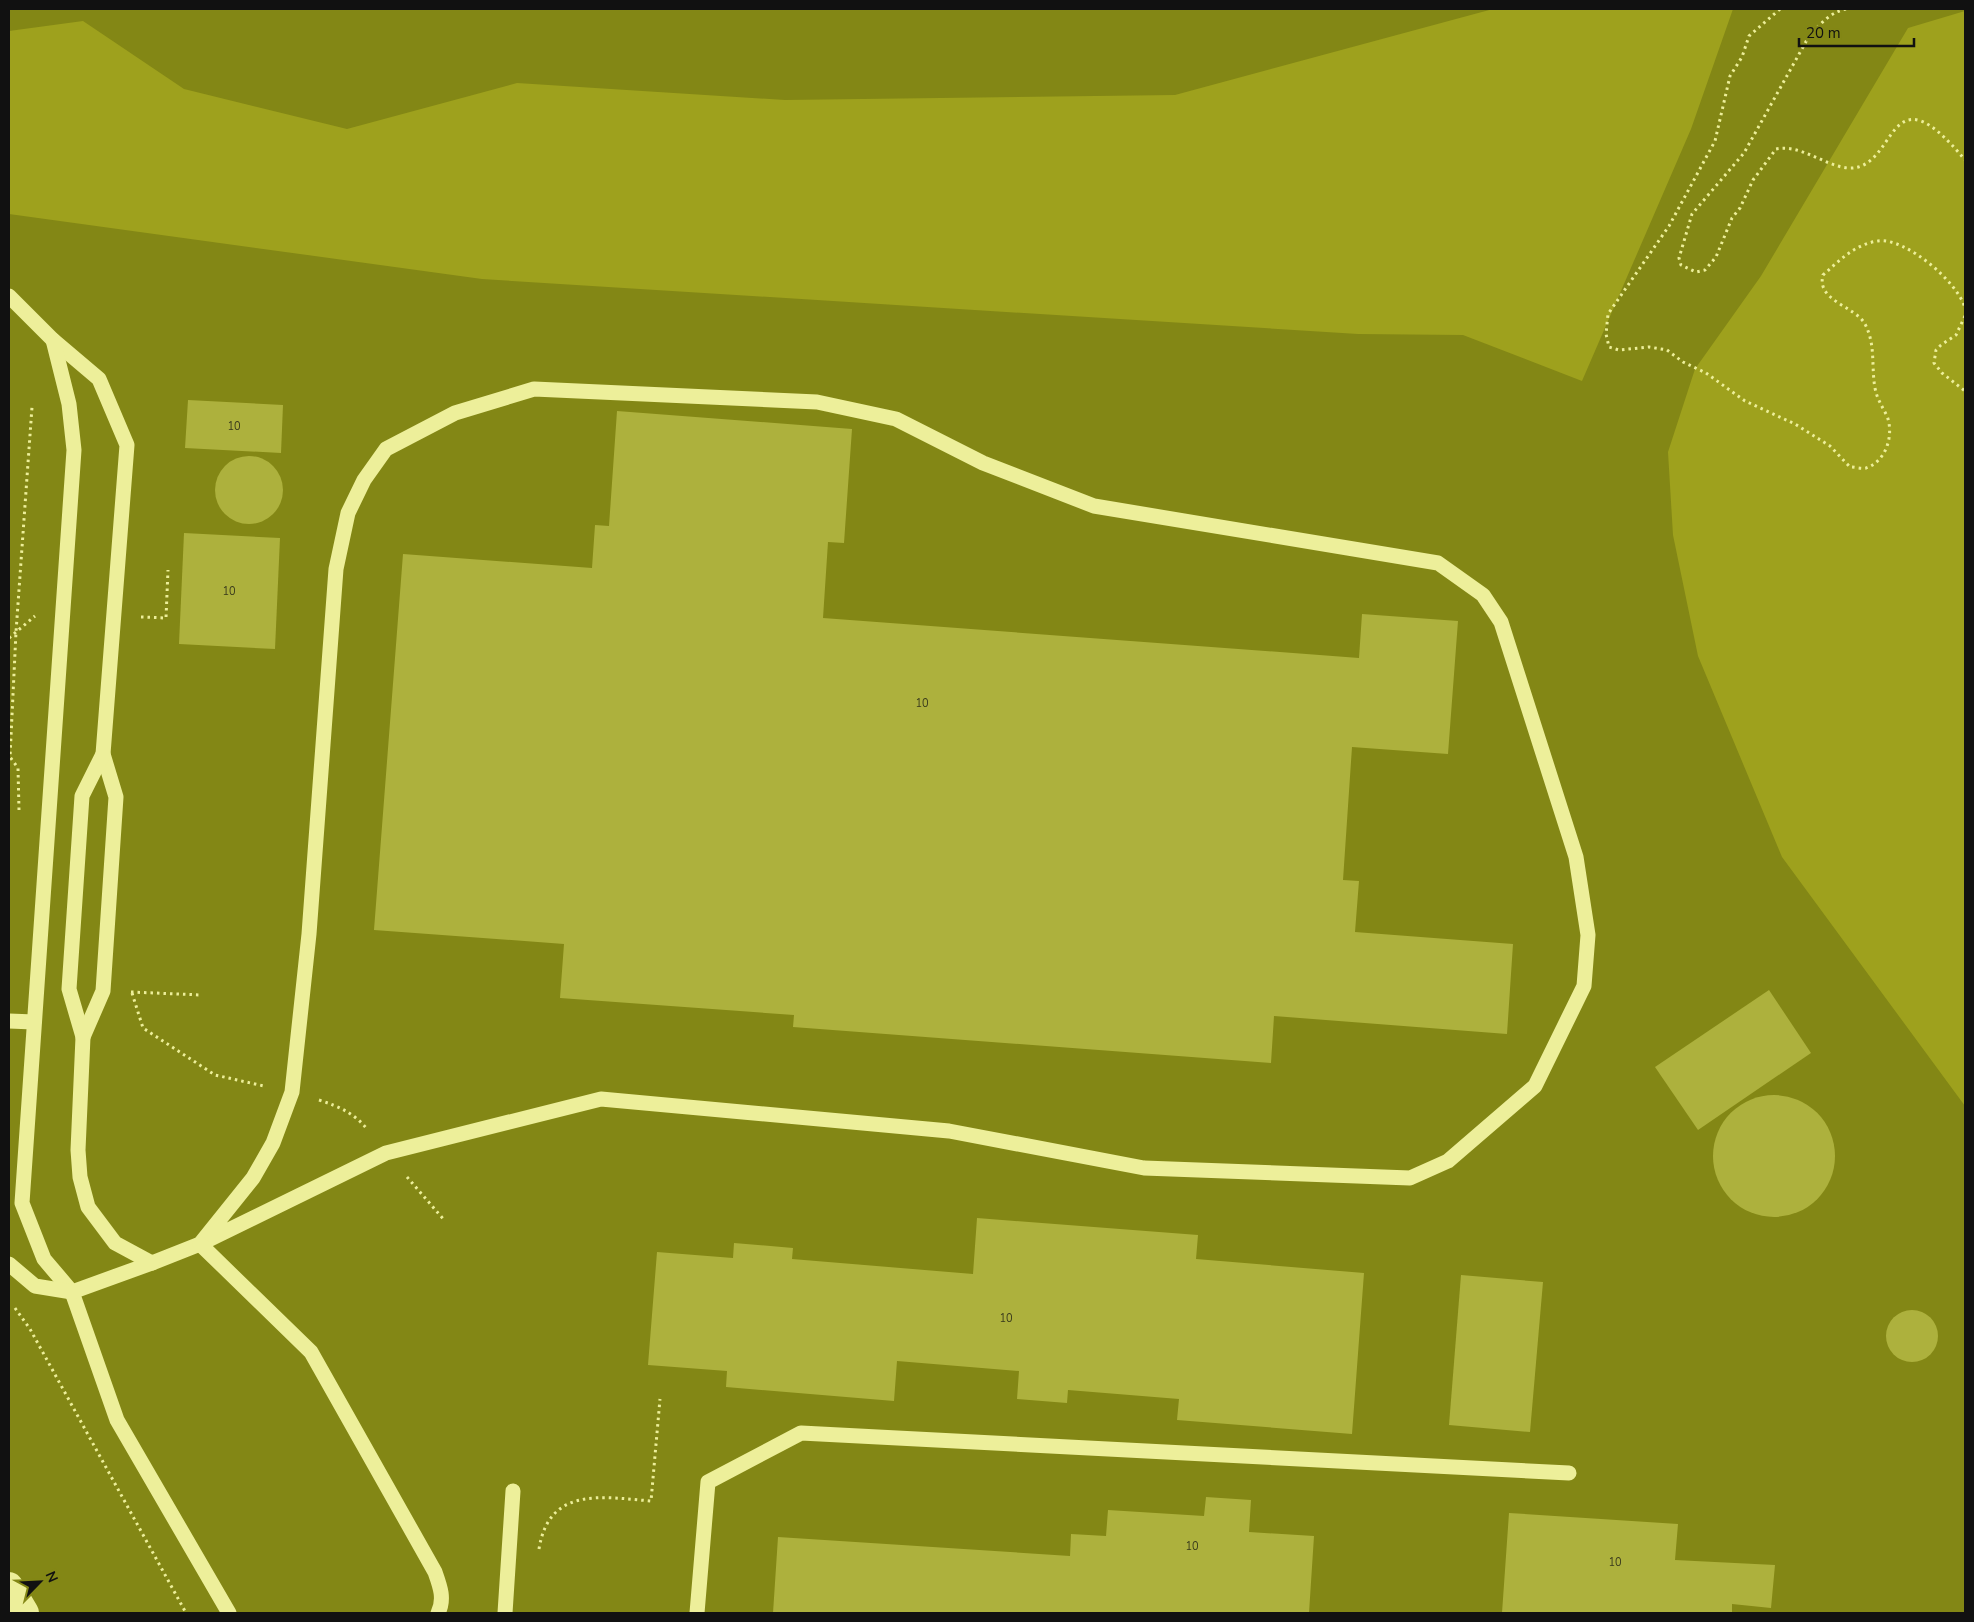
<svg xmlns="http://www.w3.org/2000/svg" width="1974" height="1622" viewBox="0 0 1974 1622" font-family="'Nunito Sans',sans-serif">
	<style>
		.green { fill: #9ea11d }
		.building { fill: #adb13d }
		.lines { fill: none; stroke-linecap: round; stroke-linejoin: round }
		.path { stroke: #edef9a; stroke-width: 3; stroke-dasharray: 2.5 4; stroke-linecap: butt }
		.lane { stroke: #edef9a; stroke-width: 15 }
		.street { stroke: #edef9a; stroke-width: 28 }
		.labels { text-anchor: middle; stroke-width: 4; stroke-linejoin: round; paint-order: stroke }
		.number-label { font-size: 11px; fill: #38391c }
	</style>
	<rect width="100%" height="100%" fill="#838715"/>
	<!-- green -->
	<g class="green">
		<path d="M1493,9h240l-42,120 -109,252 -119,-46 -105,-1 -876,-55 -473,-65v-183l74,-10 101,68 163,40 170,-46 268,17 390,-5z"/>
		<path d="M1965,11v1095l-183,-249 -84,-201 -25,-121 -5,-83 27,-83 66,-93 147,-248z"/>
	</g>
	<!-- building -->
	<g class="building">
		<path d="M188,400l95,5 -2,48 -96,-5z"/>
		<path d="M617,411l235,18 -8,114 -16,-1 -5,76 536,40 3,-44 96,7 -10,133 -96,-7 -9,133 16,1 -4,51 158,12 -6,90 -233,-18 -3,47 -478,-36 1,-12 -234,-17 4,-54 -190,-14 29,-376 189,14 3,-43 14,1z"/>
		<circle cx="249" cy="490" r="34"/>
		<path d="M184,533l96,5 -5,111 -96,-5z"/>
		<path d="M1769,990l42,63 -113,77 -43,-63z"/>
		<circle cx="1774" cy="1156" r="61"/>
		<path d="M977,1218l221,17 -2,24 168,14 -12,161 -175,-14 2,-21 -111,-9 -1,13 -50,-4 2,-28 -122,-10 -3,40 -168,-14 1,-16 -79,-6 9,-113 76,6 1,-15 59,5 -1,11 181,15z"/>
		<path d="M1461,1275l82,7 -13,150 -81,-7z"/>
		<circle cx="1912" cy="1336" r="26"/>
		<path d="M1206,1497l45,3 -2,32 65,4 -5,77h-536l5,-76 292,19 1,-22 35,2 2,-26 96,6z"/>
		<path d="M1509,1513l169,11 -3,36 100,5 -4,43 -39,-4v9h-230z"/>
	</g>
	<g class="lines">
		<!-- path -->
		<g class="path">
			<path d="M1780,9l-31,27 -7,21 -12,19 -15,65 -46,85 -61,88 -2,20 3,13 10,3 30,-3 18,3 16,12 23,11 39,28 50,23 35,22 20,21c5,0 12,2 16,1 21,-7 28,-34 21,-52 -5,-10 -10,-17 -12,-28 -4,-22 1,-43 -10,-64 -10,-18 -49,-23 -42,-49 16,-14 32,-31 55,-34 27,-4 80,41 87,67"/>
			<path d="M1846,9c-16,3 -28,17 -38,29l-64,115 -52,61 -13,44 2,7 15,7 9,-2 11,-13 16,-39 8,-10 13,-28 23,-31c25,-5 49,17 72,19 51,3 37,-105 117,-8"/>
			<path d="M1965,316l-9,19 -15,10 -5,5 -2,13 8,10 23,18"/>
			<path d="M141,617l25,1 2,-48"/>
			<path d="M9,638l26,-22"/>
			<path d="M19,810l-1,-42 -8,-11 6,-125 16,-225"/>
			<path d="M131,992l70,3"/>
			<path d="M132,993l11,35 72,47 49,11"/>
			<path d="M319,1100c21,7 35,13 49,30"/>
			<path d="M407,1177l38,44"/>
			<path d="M15,1308l15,21 156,284"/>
			<path d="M539,1549c10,-63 63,-52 112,-48l9,-102"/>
		</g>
		<!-- lane -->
		<g class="lane">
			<path d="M9,296l44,44 46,39 28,66 -24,309 13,43 -13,194 -20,46"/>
			<path d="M53,340l16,64 5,46 -52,753 22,56 28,33 45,128 112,193"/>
			<path d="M103,754l-21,42 -13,193 14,48 -5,113 2,27 8,30 27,36 37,20 48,-19 186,-91 215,-54 348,32 195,37 266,10 38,-17 87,-75 49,-100 4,-51 -12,-78 -75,-235 -18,-27 -45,-32 -344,-57 -111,-43 -87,-44 -79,-17 -283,-13 -79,24 -69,36 -22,31 -16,33 -12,56 -27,365 -17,158 -19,51 -20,35 -53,66"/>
			<path d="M9,1021l25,1"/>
			<path d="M200,1244l111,108 124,220c5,14 10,27 3,41"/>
			<path d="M9,1264l26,22 37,6 80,-29"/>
			<path d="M505,1613l8,-122"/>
			<path d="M697,1613l11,-131 93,-49 768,40"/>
		</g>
		<!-- street -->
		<path class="street" d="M9,1586l16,27"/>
	</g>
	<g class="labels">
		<!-- number labels -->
		<g class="number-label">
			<text x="234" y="430">10</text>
			<text x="229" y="595">10</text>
			<text x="922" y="707">10</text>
			<text x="1006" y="1322">10</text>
			<text x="1192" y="1550">10</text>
			<text x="1615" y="1566">10</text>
		</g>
	</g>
	<!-- border -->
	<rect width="1974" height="1622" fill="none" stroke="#111111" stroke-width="20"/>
	<!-- north arrow -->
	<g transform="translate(40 1582) rotate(66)" stroke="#838715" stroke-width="4" paint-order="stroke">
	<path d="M0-4L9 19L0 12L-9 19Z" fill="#111111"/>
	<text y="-8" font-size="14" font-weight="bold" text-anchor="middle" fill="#111111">N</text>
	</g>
	<!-- scale -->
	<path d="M1799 38v8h115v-8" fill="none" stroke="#111111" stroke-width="2.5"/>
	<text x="1806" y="38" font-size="15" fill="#111111" stroke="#838715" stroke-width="4" paint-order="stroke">20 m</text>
</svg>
